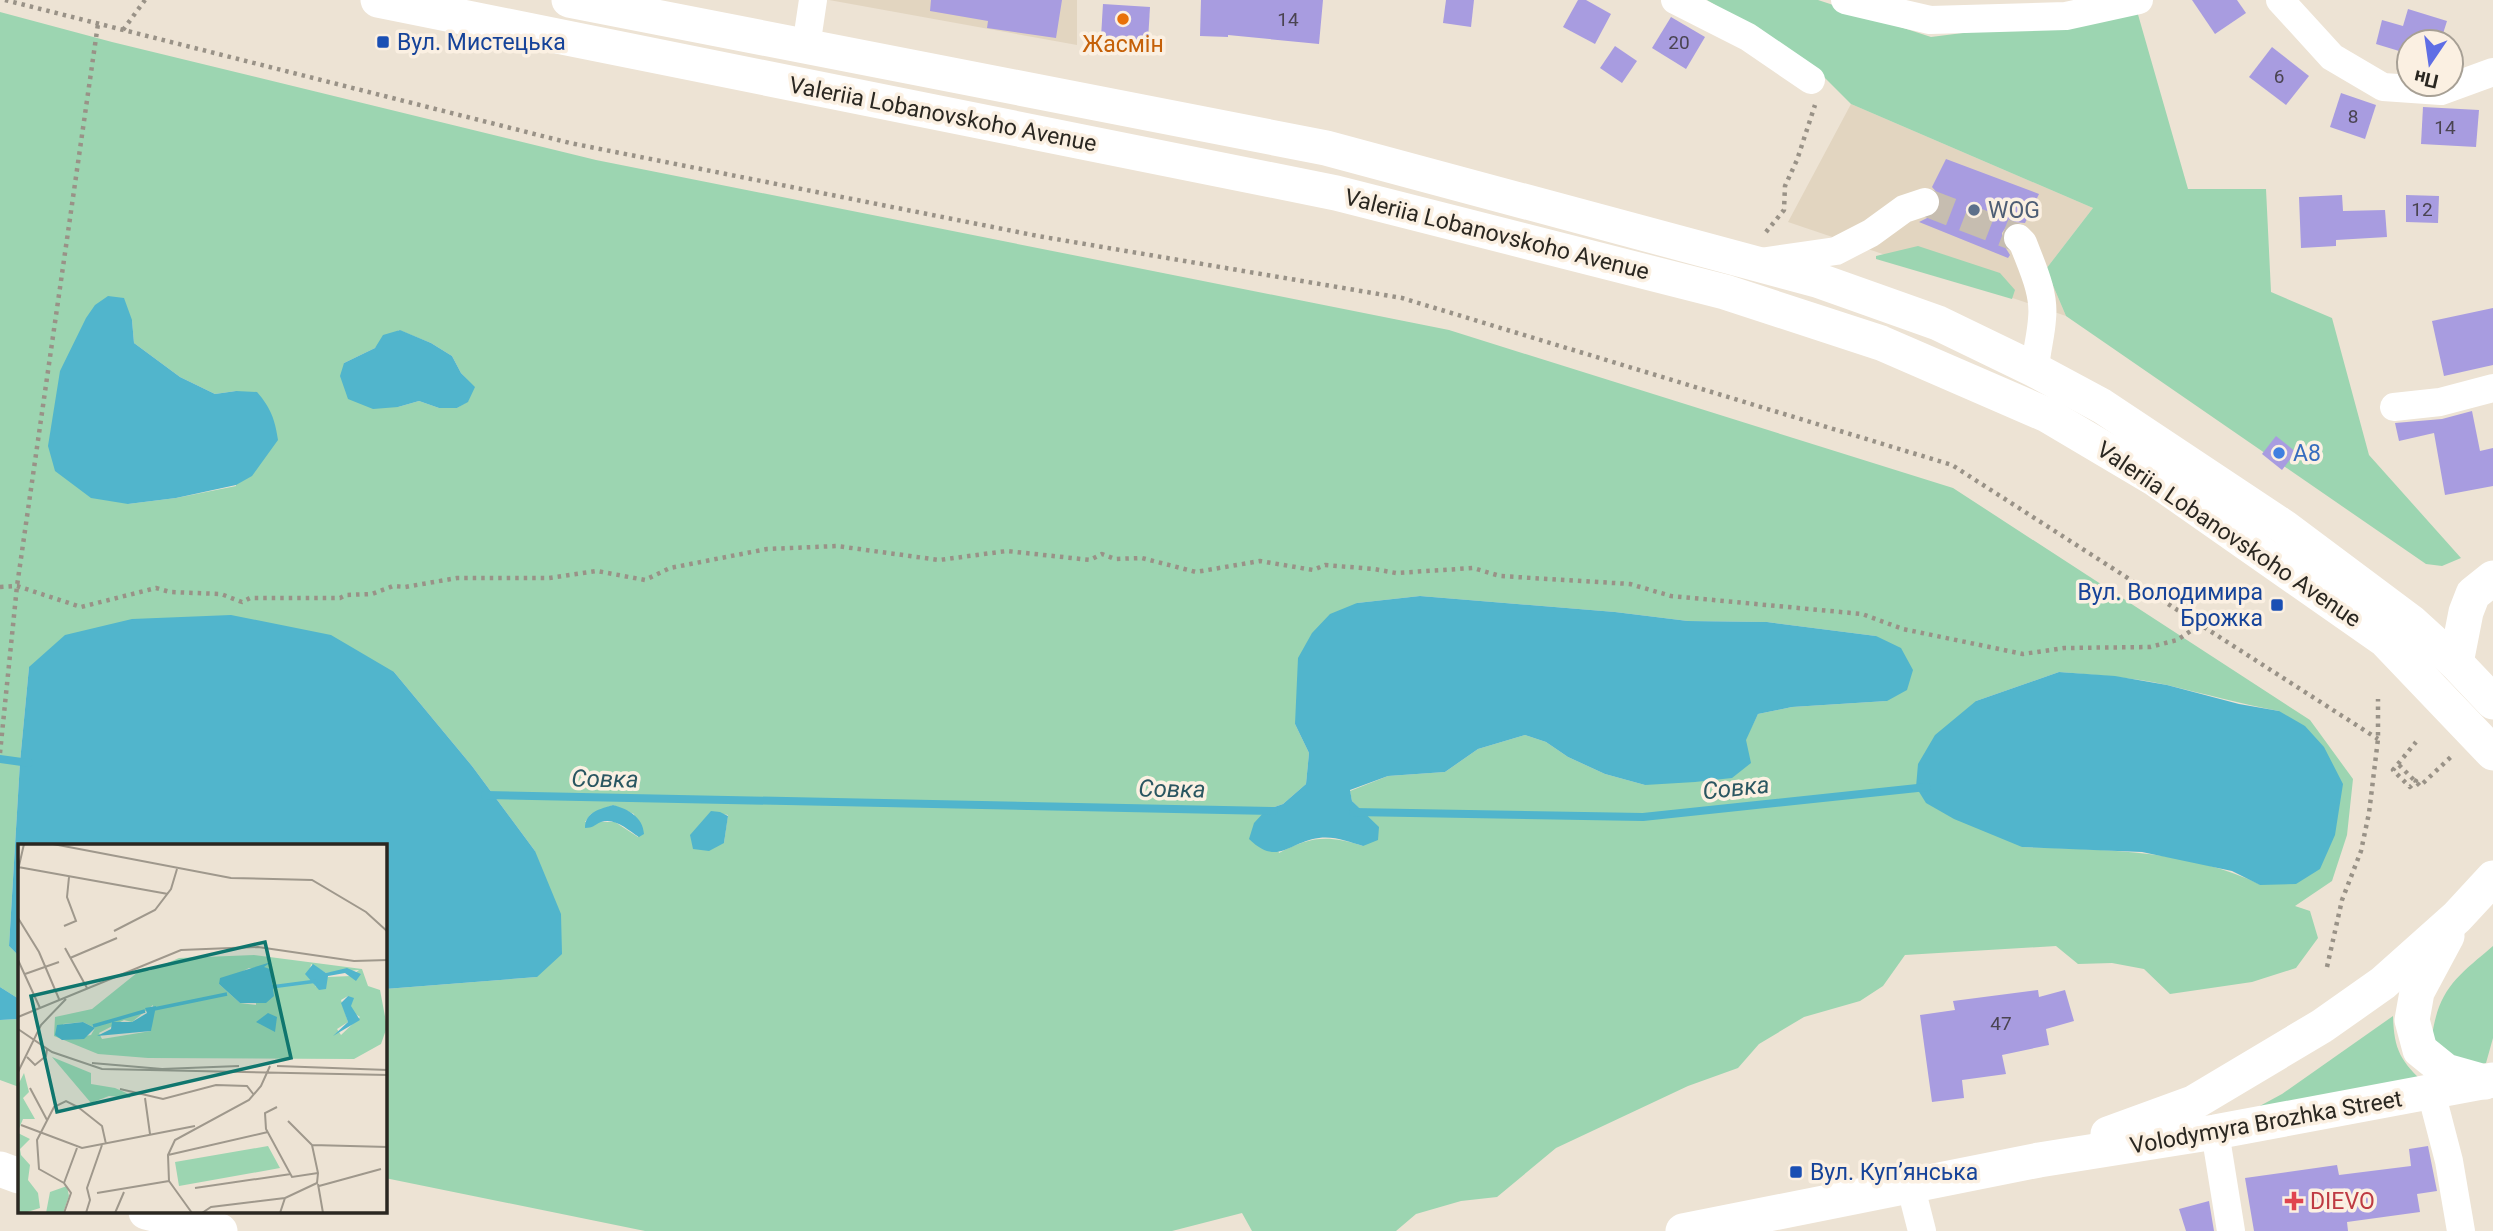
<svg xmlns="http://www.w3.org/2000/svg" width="2493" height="1231" viewBox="0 0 2493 1231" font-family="Roboto,sans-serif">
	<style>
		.built { fill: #e2d5c0 }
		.green { fill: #9cd5b1; fill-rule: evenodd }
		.water { fill: #51b5cc }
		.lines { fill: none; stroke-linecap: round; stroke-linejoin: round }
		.stream { stroke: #51b5cc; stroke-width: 8 }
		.building { fill: #a89ce0 }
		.minor-tunnel { stroke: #c6bdb0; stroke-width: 28; stroke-dasharray: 28 14; stroke-linecap: butt }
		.path { stroke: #999287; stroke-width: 4.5; stroke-dasharray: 3.5 5; stroke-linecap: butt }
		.minor { stroke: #fff; stroke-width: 28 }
		.major { stroke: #fff; stroke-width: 35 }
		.food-dot { fill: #e8710a; stroke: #fbf0e2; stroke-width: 2.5 }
		.transit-dot { fill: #1a4fb4; stroke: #fbf0e2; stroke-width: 2.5 }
		.service-dot { fill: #5c6f8a; stroke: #fbf0e2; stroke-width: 2.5 }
		.shop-dot { fill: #3f7fe0; stroke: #fbf0e2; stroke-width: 2.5 }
		.health-dot { fill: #e0444e; stroke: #fbf0e2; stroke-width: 2.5 }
		.labels { text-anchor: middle; stroke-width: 7; stroke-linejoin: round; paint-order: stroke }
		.number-label { font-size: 19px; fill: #4a4451 }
		.transit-label { font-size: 23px; fill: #164399; stroke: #fbf0e2; text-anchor: start }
		.food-label { font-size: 23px; fill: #c56008; stroke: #fbf0e2 }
		.street-label { font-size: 23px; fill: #2a2721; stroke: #fbf0e2 }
		.service-label { font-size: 23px; fill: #4e5e75; stroke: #fbf0e2; text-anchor: start }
		.shop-label { font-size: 23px; fill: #366cbe; stroke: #fbf0e2; text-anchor: start }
		.health-label { font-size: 23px; fill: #be3a42; stroke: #fbf0e2; text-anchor: start }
		.water-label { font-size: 24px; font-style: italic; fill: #2a5661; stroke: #fbf0e2 }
		.inset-river { fill: none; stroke: #51b5cc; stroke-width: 3.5 }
		.inset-road { fill: none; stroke: #9f988c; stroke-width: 2 }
		.view { fill: #0f766e; fill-opacity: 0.15; stroke: #0f766e; stroke-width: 3.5 }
		.inset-edge { fill: none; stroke: #2a2721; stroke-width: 3.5 }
	</style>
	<rect width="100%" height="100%" fill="#ede3d4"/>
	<!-- built -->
	<g class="built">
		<path d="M829,0h248v45z"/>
		<path d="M1851,104l242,104 -47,61 20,47 -278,-94z"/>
	</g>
	<!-- green -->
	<g class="green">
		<path d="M1707,0h111l113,37 206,-26 51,178h78l5,103 61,26 37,137 92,103 -19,8 -16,-2 -360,-248 -20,-47 47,-61 -242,-104 -39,-39z"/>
		<path d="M0,12l112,30 484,118 853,170 504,158 357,232 43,59 -6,56 -15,46 -37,25 15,5 8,27 -22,30 -44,14 -82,12 -26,-25 -32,-6 -34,1 -22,-18 -151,9 -22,31 -23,15 -56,16 -45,27 -21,24 -50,18 -132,62 -59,49 -36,4 -45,13 -20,17h-144l-10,-18 -70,18h-527l-260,-53v-189l152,-12 -2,-126 -63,-85 -78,-94 -365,-5 -9,95 -11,184 10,10v43l-19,-12zM132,320l2,23 46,34 35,17 21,-3v95l-60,12 -48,6zM399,330l32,13 21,13 9,17 13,14 -6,14 -11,7h-18l-20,-7 -21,6 -54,-44 31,-15zM1420,596l195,16 73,9 79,1 109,14 11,65 -95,6 -34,7 -13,26 -100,45 -40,-11 -37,-17 -22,-15 -21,-7 -47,14 -33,23 -57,4 -38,15 2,10 11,11v34c-35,-11 -52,-10 -84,7l-13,-43 17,-6 23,-20 3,-31 -14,-29 62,-121zM2059,672c36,3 72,5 108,13 38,9 74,19 112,26l-18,174c-74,-36 -159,-35 -239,-38l-46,-146zM613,805l21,9 4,23 -23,-15h-30l6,-8zM711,812l17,3 -4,28 -21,-21z"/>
		<path d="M1918,246l82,27 15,17 -3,9 -136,-40v-3z"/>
		<path d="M2493,946v92l-7,25 -11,3 -26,-6 -17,-24c7,-48 26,-60 61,-90z"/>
		<path d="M2393,1016c1,35 8,45 33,69l-207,43 63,-34z"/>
		<path d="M19,1019v68l-19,-7v-60z"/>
	</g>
	<!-- water -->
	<g class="water">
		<path d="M108,296l16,2 8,22 2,23 46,34 35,17 21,-3 21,1c14,16 18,28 21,48l-26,36 -16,9 -60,13 -48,6 -37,-6 -36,-27 -7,-25 12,-75 26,-53 9,-13z"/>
		<path d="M400,330l31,13 21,13 9,17 14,14 -7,15 -11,6h-18l-20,-7 -21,6 -25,2 -25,-10 -8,-23 4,-13 31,-15 8,-13z"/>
		<path d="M1420,596l195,16 73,9 79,1 109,14 25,12 12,22 -6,20 -20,11 -95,6 -34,7 -12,26 5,23 -19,15 -37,4 -50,3 -40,-11 -37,-17 -22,-15 -21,-7 -47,14 -33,23 -57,4 -38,14 2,11 27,26 -1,13 -15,6c-14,-4 -28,-10 -44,-8 -31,4 -41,29 -70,1l5,-16 12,-13 17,-6 23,-20 3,-31 -14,-29 3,-66 14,-25 18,-19 27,-11z"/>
		<path d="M231,615l100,20 63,37 78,94 63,85 26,63 1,40 -25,23 -152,12v-143h-366v110l-10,-10 11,-184 9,-95 36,-32 67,-16z"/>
		<path d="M2059,672l56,4 52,9 72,19 40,7 26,15 19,21 19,37 -8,51 -15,34 -24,15 -36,1 -28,-14 -90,-19 -120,-5 -68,-28 -28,-16 -10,-16 2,-23 17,-29 41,-34z"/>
		<path d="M613,805c15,4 30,12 31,29l-5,3c-11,-7 -24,-20 -38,-15 -7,3 -8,6 -16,6 0,-16 15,-19 28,-23z"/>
		<path d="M711,811l9,1 8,4 -4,27 -15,8 -16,-2 -3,-14z"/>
		<path d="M0,987l19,12v20l-19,1z"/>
	</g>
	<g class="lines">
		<!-- stream -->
		<g class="stream">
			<path d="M0,759l29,4"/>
			<path d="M485,795l789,16"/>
			<path d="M1353,812l290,5 284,-30"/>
		</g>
	</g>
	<!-- building -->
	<g class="building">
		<path d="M931,0h131l-6,38 -69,-10 1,-7 -58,-10z"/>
		<path d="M1201,0h122l-4,44 -91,-9v2l-28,-1z"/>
		<path d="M1446,0h28l-3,27 -28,-4z"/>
		<path d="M1578,0h8l25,14 -16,30 -32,-17z"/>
		<path d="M2192,0h45l9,13 -31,21z"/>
		<path d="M1103,4l47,3 -2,34 -47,-4z"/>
		<path d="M2408,9l39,12 -6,19 -13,-5 -3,7h-16v12l-33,-10 6,-24 21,6z"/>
		<path d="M1671,17l34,20 -19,32 -34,-21z"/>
		<path d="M1615,46l22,15 -15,22 -22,-15z"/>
		<path d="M2272,47l37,29 -23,29 -37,-28z"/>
		<path d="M2341,93l35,12 -11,34 -35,-12z"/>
		<path d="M2423,107l56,3 -3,37 -55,-3z"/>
		<path d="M1946,159l93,35 -14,29 -12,-1 -7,5 -4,6v9l8,13 -2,3 -89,-36 18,-9 4,-7 -1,-10 -8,-9z"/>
		<path d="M2342,195l1,16 42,-1 2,27 -51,3v6l-35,2 -2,-51z"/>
		<path d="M2406,195l33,1 -1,27 -32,-1z"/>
		<path d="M2493,308v57l-49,11 -12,-55z"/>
		<path d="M2472,411l8,40 13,-3v38l-48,9 -11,-62 -35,8 -4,-18 47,-4z"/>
		<path d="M2276,436l20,16 -14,18 -20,-16z"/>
		<path d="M2038,990l1,7 26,-7 9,31 -28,8 3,16 -47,10 4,19 -44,6 2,18 -32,4 -12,-87 35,-5 -2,-9z"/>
		<path d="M2428,1146l9,45 -20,3 3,18 -73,10 1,9h-94l-9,-53 92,-13 2,10 72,-9 -2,-17z"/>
		<path d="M2209,1201l5,30h-28l-7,-22z"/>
	</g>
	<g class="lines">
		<!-- minor-tunnel -->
		<path class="minor-tunnel" d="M1925,202l93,36"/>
		<!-- path -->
		<g class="path">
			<path d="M5,0l565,143 468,93 364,62 550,167 426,274"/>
			<path d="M123,30l22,-30"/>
			<path d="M1766,232l18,-22 1,-24 12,-26 18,-55"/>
			<path d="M0,587l17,-1 64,21 75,-19 14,4 51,2 21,8 8,-4h90l6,-3 26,-1 21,-8 12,1 52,-9h92l48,-7 48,9 25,-12 97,-19 70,-3 102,14 68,-9 83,9 12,-6 13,5 27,-1 54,14 64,-11 53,9 12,-5 49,4 22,4 77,-5 27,8 130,8 41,12 191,18 41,15 120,25 41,-6 86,-1 27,-7 23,-15"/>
			<path d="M0,753l17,-167 81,-562"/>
			<path d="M2399,765l21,21 34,-32"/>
			<path d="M2414,780l2,1 -6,6 -17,-17 23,-28"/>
			<path d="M2327,967l15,-67 19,-49 8,-38 9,-74v-40"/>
		</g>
		<!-- minor -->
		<g class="minor">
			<path d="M1675,0l73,37 63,43"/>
			<path d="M1845,0l85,20 136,-4 73,-16"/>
			<path d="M2280,0l52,57 51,30 58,4 52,-19"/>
			<path d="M806,47l7,-47"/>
			<path d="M2018,238l5,5c9,24 22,50 19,76 -1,17 -6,33 -7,51"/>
			<path d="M1760,262l76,-11 35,-18 33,-24 21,-7"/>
			<path d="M2394,407l46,-5 53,-14"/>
			<path d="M2431,1092l18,69 12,70"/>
			<path d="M2215,1132l16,99"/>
			<path d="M1910,1184l12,47"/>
		</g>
		<!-- major -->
		<g class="major">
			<path d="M378,0l958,193 389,99 156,51 166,72 108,64 230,161 108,113"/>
			<path d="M569,0l757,148 491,132 121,43 97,47 67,36 182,121 127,95 45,41 37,39"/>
			<path d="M2456,663l10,-51 7,-18 20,-16"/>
			<path d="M2447,936l-30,56 -5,28 8,30 26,21 39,11"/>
			<path d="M2108,1134l85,-31 129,-77 61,-43 74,-66 36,-39"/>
			<path d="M0,1169l19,7"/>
			<path d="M146,1212l74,19"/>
			<path d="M1683,1231l356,-71 176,-28 278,-52"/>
		</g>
	</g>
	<!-- markers -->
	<circle class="food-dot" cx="1123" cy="19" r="7"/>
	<g class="transit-dot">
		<rect x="376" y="35" width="14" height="14" rx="3.5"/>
		<rect x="2270" y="598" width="14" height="14" rx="3.5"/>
		<rect x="1789" y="1165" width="14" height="14" rx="3.5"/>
	</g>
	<circle class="service-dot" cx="1974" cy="210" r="7"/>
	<circle class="shop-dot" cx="2279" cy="453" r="7"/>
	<path class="health-dot" d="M2290.5 1190.5h7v7h7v7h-7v7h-7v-7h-7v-7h7z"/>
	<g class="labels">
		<!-- number labels -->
		<g class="number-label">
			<text x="1288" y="26">14</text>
			<text x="1679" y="49">20</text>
			<text x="2279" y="83">6</text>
			<text x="2353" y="123">8</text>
			<text x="2445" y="134">14</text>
			<text x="2422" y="216">12</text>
			<text x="2001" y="1030">47</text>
		</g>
		<!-- transit labels -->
		<g class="transit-label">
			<text x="397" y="50">Вул. Мистецька</text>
			<text x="2263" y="600" text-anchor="end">Вул. Володимира<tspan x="2263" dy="26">Брожка</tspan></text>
			<text x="1810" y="1180">Вул. Куп’янська</text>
		</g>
		<!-- food labels -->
		<g class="food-label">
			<text x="1123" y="52">Жасмін</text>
		</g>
		<!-- street labels -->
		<g class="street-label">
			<text transform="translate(943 114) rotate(11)" y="8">Valeriia Lobanovskoho Avenue</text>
			<text transform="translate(1497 234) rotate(14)" y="8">Valeriia Lobanovskoho Avenue</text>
			<text transform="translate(2229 534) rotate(34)" y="8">Valeriia Lobanovskoho Avenue</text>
			<text transform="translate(2266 1122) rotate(-10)" y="8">Volodymyra Brozhka Street</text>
		</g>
		<!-- service labels -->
		<g class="service-label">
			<text x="1988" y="218">WOG</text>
		</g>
		<!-- shop labels -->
		<g class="shop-label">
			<text x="2293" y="461">А8</text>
		</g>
		<!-- health labels -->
		<g class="health-label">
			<text x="2310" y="1209">DIEVO</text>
		</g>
		<!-- water labels -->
		<g class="water-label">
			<text transform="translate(605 779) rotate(1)" y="8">Совка</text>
			<text transform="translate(1736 788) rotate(-6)" y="8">Совка</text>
			<text transform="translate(1172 789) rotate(1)" y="8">Совка</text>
		</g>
	</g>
	<!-- overview -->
	<g transform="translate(18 844)">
		<rect width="369" height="369" fill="#ede3d4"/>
		<path d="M236,111l108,14 6,17 12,4 7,37 -6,17 -27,15 -206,-1 -50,-4 -44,-18 1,-19 37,-8 51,-41 6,3 30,-13zM293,120l15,9 33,-3 -8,6 -23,1 -12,10 -7,-12zM231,124l6,1 1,36 -16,-2 -21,-19zM330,152l4,16 8,5 -19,18 -4,-6 11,-7 -7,-22zM135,161l-2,26 -49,8 -3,-6 25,-13 8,2zM65,178l12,6 -4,7 -29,5 1,-16zM34,213l39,16v11l24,4 16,7 -1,3 -21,-2 -18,7zM6,229l5,19 -6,6 12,21h-12l-5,12v-46zM0,289l12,6 -10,10 1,6 9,10 -2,15 10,13 2,15 -16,5h-6zM250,302l12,22 -101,18 -4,-24zM49,342l2,10 -6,17h-17l4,-21z" fill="#9cd5b1" fill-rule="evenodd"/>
		<path d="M253,118l-7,5 6,2 4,27 -8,7h-26l-21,-19 1,-6zM295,120l13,9 21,-5 14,6 -5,7 -11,-8 -17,3 -2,13 -7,1 -14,-16zM330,152l6,2 -3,8 9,14 -27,16 15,-14 -7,-19zM138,162l-5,25 -54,5 14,-7 1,-7h20l15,-9 -2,-5zM250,169l9,4 -2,15 -19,-10zM65,178l12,6 -11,11 -22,1 -7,-5 2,-10z" fill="#51b5cc"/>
		<path class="inset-river" d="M253,143l46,-6M136,165l73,-15M75,182l52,-15"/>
		<path class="inset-road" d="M35,0l178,34 81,2 54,32 22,20M0,23l150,27M0,26l6,-26M0,74l21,34 20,47M46,82l12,-5 -9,-24 2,-20M96,87l41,-21 16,-21 6,-20M47,104l22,40M52,114l47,-20M0,116l22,48M7,130l34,-12M0,173l163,-67 77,-3 96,14 34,-1M0,185l34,23 50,17 286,6M9,213l8,8 11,-9 1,-7M74,219l70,6 77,-3M259,222l111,4M0,228l23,-47 25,-26M12,244l17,32M102,245l43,10 53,-14 31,1 7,9M127,254l5,36M259,263l-12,6 1,16 26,48 26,-4M3,281l61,23 113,-22M294,301l76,2M150,311l100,-23M151,337l-1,-26 7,-15 74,-40 12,-14 9,-20M151,337l23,32M46,339l-25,-14 -2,-29 17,-33 12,-6 12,6 24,19 4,18M300,340l5,29M301,342l62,-17M177,344l96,-14M79,349l72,-12M46,369l7,-20 -7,-10 13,-35M68,369l4,-13 -3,-12 15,-43M97,369l9,-21M184,369l9,-6 74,-9M262,369l5,-15 32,-15 1,-10 -6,-28 -24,-24"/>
		<path class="view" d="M247,98l26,116 -234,54 -26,-116z"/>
		<rect width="369" height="369" class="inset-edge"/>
	</g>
	<!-- north arrow -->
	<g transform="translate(2430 63) rotate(193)"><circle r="33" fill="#fbf0e2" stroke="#a7a095" stroke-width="2"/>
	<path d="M0-5L12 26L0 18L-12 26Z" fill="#5f6ee5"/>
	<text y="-10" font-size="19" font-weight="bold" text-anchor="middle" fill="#2a2721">Пн</text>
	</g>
</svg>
